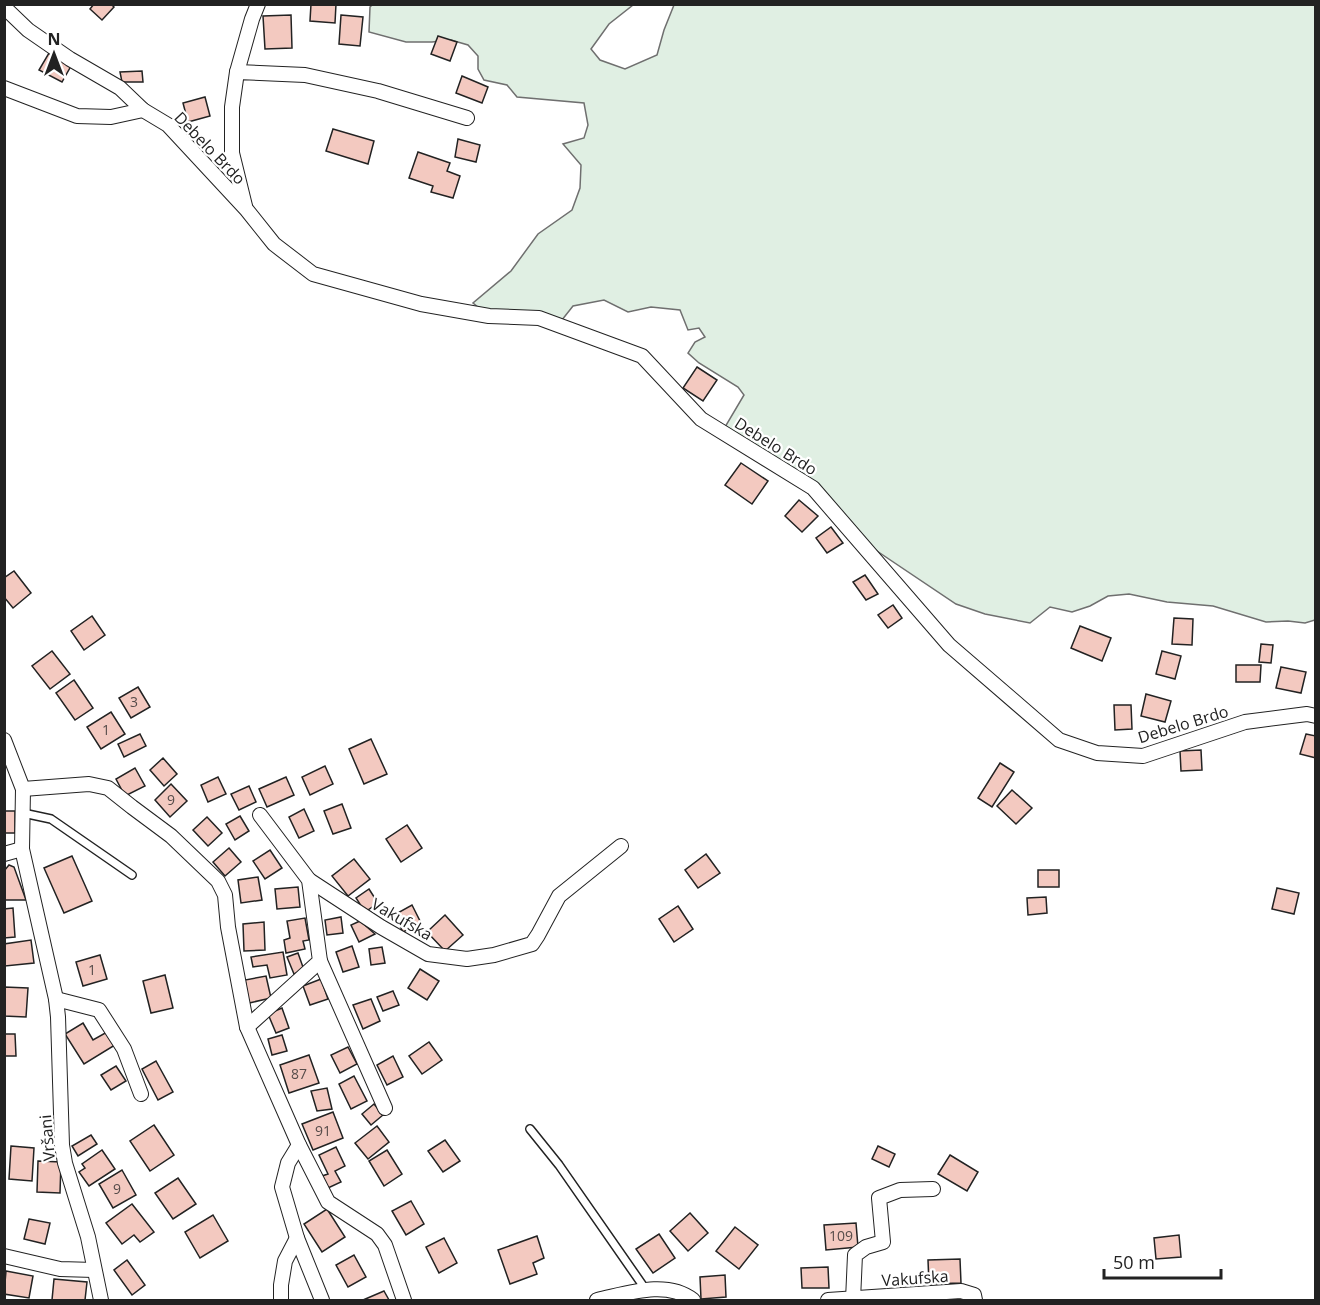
<svg xmlns="http://www.w3.org/2000/svg" width="1320" height="1305" viewBox="0 0 1320 1305" font-family="'Open Sans',sans-serif">
	<style>
		.green { fill: #e0efe3; stroke: #6f6f6f; stroke-width: 1.5 }
		.building { fill: #f3c9c0; stroke: #222; stroke-width: 1.5 }
		.lines { fill: none; stroke-linecap: round; stroke-linejoin: round }
		.service-casing { stroke: #222; stroke-width: 10 }
		.minor-casing { stroke: #222; stroke-width: 16 }
		.service { stroke: #fff; stroke-width: 7 }
		.minor { stroke: #fff; stroke-width: 14 }
		.labels { text-anchor: middle; stroke-width: 4.5; stroke-linejoin: round; paint-order: stroke }
		.number-label { font-size: 14px; fill: #564c4a }
		.street-label { font-size: 16px; fill: #222; stroke: #fff }
	</style>
	<rect width="100%" height="100%" fill="#fff"/>
	<!-- green -->
	<path class="green" d="M372,5h261l-24,19 -18,25 9,11 25,9 32,-14 7,-25 10,-25h641v615l-10,3 -17,-2 -22,1 -53,-16 -46,-4 -38,-8 -21,2 -18,10 -18,6 -22,-5 -20,16 -45,-9 -29,-10 -91,-61 -66,-58 -74,-58 19,-32 -6,-8 -39,-24 -11,-10 7,-11 10,-5 -6,-9 -11,2 -8,-20 -29,-3 -23,5 -24,-12 -31,6 -15,19 -69,-9 -16,-13 38,-32 27,-37 34,-24 8,-22 1,-23 -18,-21 21,-6 4,-13 -4,-22 -67,-6 -10,-12 -23,-5 -6,-11v-13l-10,-11 -17,-5 -19,2h-26l-37,-10 1,-25z"/>
	<!-- building -->
	<g class="building">
		<path d="M94,4h17l3,3 -12,13 -12,-11z"/>
		<path d="M311,4h25l-1,19 -25,-2z"/>
		<path d="M291,15l1,33 -27,1 -2,-33z"/>
		<path d="M341,15l22,2 -3,29 -21,-2z"/>
		<path d="M438,36l19,6 -7,19 -19,-7z"/>
		<path d="M49,53l22,13 -9,16 -23,-12z"/>
		<path d="M142,71l1,11h-21l-2,-10z"/>
		<path d="M462,76l26,11 -6,16 -26,-10z"/>
		<path d="M205,97l5,19 -22,6 -5,-19z"/>
		<path d="M333,129l41,12 -6,23 -42,-13z"/>
		<path d="M458,139l22,6 -4,17 -21,-5z"/>
		<path d="M418,152l32,11 -3,8 13,5 -7,22 -22,-6 2,-6 -24,-8z"/>
		<path d="M697,367l20,13 -14,21 -20,-13z"/>
		<path d="M741,463l27,18 -16,23 -27,-19z"/>
		<path d="M799,500l19,16 -16,16 -17,-16z"/>
		<path d="M831,527l12,16 -16,10 -11,-15z"/>
		<path d="M14,571l17,22 -18,15 -9,-11v-19z"/>
		<path d="M865,575l13,19 -12,6 -13,-18z"/>
		<path d="M893,605l9,13 -14,10 -10,-13z"/>
		<path d="M92,616l13,19 -21,15 -13,-19z"/>
		<path d="M1174,618l19,1 -1,26 -20,-1z"/>
		<path d="M1080,626l31,12 -9,23 -31,-13z"/>
		<path d="M1261,644l12,1 -2,18 -12,-1z"/>
		<path d="M52,651l18,23 -20,15 -18,-23z"/>
		<path d="M1162,651l19,5 -6,23 -19,-5z"/>
		<path d="M1236,665h25l-1,17h-24z"/>
		<path d="M1281,667l25,5 -5,21 -25,-5z"/>
		<path d="M74,680l19,28 -18,12 -19,-27z"/>
		<path d="M138,687l12,20 -19,11 -12,-20z"/>
		<path d="M1146,694l25,7 -6,21 -24,-6z"/>
		<path d="M1114,705h17l1,24 -17,1z"/>
		<path d="M111,712l14,22 -24,15 -14,-22z"/>
		<path d="M140,734l6,12 -22,11 -6,-13z"/>
		<path d="M1306,734l10,2v22l-16,-4z"/>
		<path d="M371,739l16,35 -23,10 -15,-35z"/>
		<path d="M1201,750l1,20 -21,1 -1,-20z"/>
		<path d="M163,758l14,16 -13,12 -14,-16z"/>
		<path d="M1000,763l14,9 -22,35 -14,-9z"/>
		<path d="M325,766l8,18 -23,11 -8,-18z"/>
		<path d="M135,768l10,18 -20,10 -9,-17z"/>
		<path d="M218,777l8,17 -18,8 -7,-17z"/>
		<path d="M286,777l8,18 -27,12 -8,-18z"/>
		<path d="M171,784l16,17 -17,16 -15,-17z"/>
		<path d="M249,786l7,16 -17,8 -8,-16z"/>
		<path d="M1012,790l20,18 -16,16 -19,-18z"/>
		<path d="M342,804l9,24 -18,6 -9,-23z"/>
		<path d="M304,809l10,22 -15,7 -10,-21z"/>
		<rect x="4" y="811" width="11" height="22"/>
		<path d="M240,816l9,15 -14,9 -9,-16z"/>
		<path d="M207,817l15,16 -14,13 -15,-16z"/>
		<path d="M407,825l15,23 -21,14 -15,-23z"/>
		<path d="M229,848l12,14 -16,14 -12,-14z"/>
		<path d="M270,850l12,18 -17,11 -12,-18z"/>
		<path d="M706,854l14,19 -22,15 -13,-18z"/>
		<path d="M72,856l20,45 -28,12 -20,-45z"/>
		<path d="M354,859l16,20 -22,17 -16,-20z"/>
		<path d="M9,865l5,2 12,33h-22v-29z"/>
		<rect x="1038" y="870" width="21" height="17"/>
		<path d="M258,877l4,23 -21,3 -3,-23z"/>
		<path d="M298,887l2,20 -23,2 -2,-20z"/>
		<path d="M1277,888l22,5 -5,21 -22,-5z"/>
		<path d="M369,889l9,14 -13,9 -9,-14z"/>
		<path d="M1046,897l1,16 -19,2 -1,-17z"/>
		<path d="M412,905l9,18 -18,9 -9,-17z"/>
		<path d="M678,906l15,23 -19,13 -15,-23z"/>
		<path d="M13,908l2,29 -11,1v-29z"/>
		<path d="M445,915l18,20 -18,16 -18,-19z"/>
		<path d="M341,917l2,16 -16,2 -2,-15z"/>
		<path d="M305,918l4,22 -6,1 2,8 -19,4 -2,-13 6,-2 -3,-17z"/>
		<path d="M360,921l15,13 -16,8 -8,-17z"/>
		<path d="M264,922l1,28 -21,1 -1,-27z"/>
		<path d="M31,940l3,23 -29,3 -1,-22z"/>
		<path d="M352,946l7,21 -16,5 -7,-20z"/>
		<path d="M382,947l3,16 -14,2 -2,-16z"/>
		<path d="M283,952l4,23 -17,3 -3,-13 -14,2 -2,-10z"/>
		<path d="M298,953l6,17 -10,4 -7,-17z"/>
		<path d="M100,955l7,24 -24,7 -7,-24z"/>
		<path d="M420,969l19,12 -12,19 -19,-12z"/>
		<path d="M165,975l8,33 -22,5 -8,-32z"/>
		<path d="M266,976l5,22 -22,5 -4,-23z"/>
		<path d="M321,979l7,20 -18,6 -7,-19z"/>
		<path d="M4,987l24,1 -2,29 -22,-1z"/>
		<path d="M393,991l6,14 -16,6 -6,-14z"/>
		<path d="M371,999l9,22 -17,8 -10,-24z"/>
		<path d="M282,1008l7,20 -13,5 -8,-19z"/>
		<path d="M83,1023l10,17 14,-8 8,13 -31,19 -19,-30z"/>
		<path d="M4,1034h11l1,22h-12z"/>
		<path d="M282,1035l5,16 -15,4 -4,-16z"/>
		<path d="M429,1042l13,18 -20,14 -13,-18z"/>
		<path d="M348,1047l9,17 -17,9 -9,-18z"/>
		<path d="M309,1055l10,28 -30,10 -9,-28z"/>
		<path d="M393,1056l10,21 -16,8 -10,-20z"/>
		<path d="M156,1061l17,31 -15,8 -16,-31z"/>
		<path d="M116,1066l10,15 -15,9 -10,-15z"/>
		<path d="M354,1076l13,25 -16,8 -12,-25z"/>
		<path d="M327,1088l5,21 -15,2 -6,-20z"/>
		<path d="M374,1104l9,11 -12,10 -9,-11z"/>
		<path d="M333,1112l10,26 -30,12 -11,-26z"/>
		<path d="M154,1125l20,30 -24,16 -20,-30z"/>
		<path d="M377,1126l12,16 -21,17 -13,-16z"/>
		<path d="M91,1135l6,9 -19,12 -6,-10z"/>
		<path d="M445,1140l15,21 -17,11 -15,-21z"/>
		<path d="M11,1146l23,2 -2,33 -23,-2z"/>
		<path d="M878,1146l17,8 -6,13 -17,-8z"/>
		<path d="M336,1147l9,19 -10,5 6,11 -13,6 -6,-12 6,-2 -9,-19z"/>
		<path d="M102,1150l13,19 -26,17 -10,-14 6,-4 -3,-4z"/>
		<path d="M387,1150l15,24 -18,12 -15,-25z"/>
		<path d="M950,1155l28,17 -11,19 -29,-17z"/>
		<path d="M38,1161l23,1 -1,31 -23,-1z"/>
		<path d="M122,1170l14,25 -23,13 -14,-24z"/>
		<path d="M178,1178l18,26 -23,15 -18,-26z"/>
		<path d="M411,1201l13,23 -18,11 -14,-24z"/>
		<path d="M132,1204l22,28 -14,10 -6,-7 -12,9 -16,-21z"/>
		<path d="M327,1209l18,28 -23,15 -18,-28z"/>
		<path d="M690,1213l18,20 -20,18 -18,-20z"/>
		<path d="M213,1215l15,26 -28,17 -15,-26z"/>
		<path d="M29,1219l21,4 -5,21 -21,-5z"/>
		<path d="M856,1223l2,24 -32,3 -2,-25z"/>
		<path d="M735,1227l23,18 -19,24 -23,-18z"/>
		<path d="M659,1234l16,24 -22,15 -17,-24z"/>
		<path d="M1179,1235l2,22 -25,2 -2,-21z"/>
		<path d="M537,1236l7,22 -11,5 4,11 -27,10 -12,-34z"/>
		<path d="M444,1238l13,25 -18,10 -13,-26z"/>
		<path d="M354,1255l12,22 -18,10 -12,-22z"/>
		<path d="M960,1259l1,24 -32,1 -1,-24z"/>
		<path d="M127,1260l18,25 -13,10 -18,-25z"/>
		<path d="M828,1267l1,21h-27l-1,-20z"/>
		<path d="M6,1271l27,5 -4,22 -25,-4z"/>
		<path d="M725,1275l1,22 -25,2 -1,-22z"/>
		<path d="M54,1279l33,3 -2,18h-33z"/>
		<path d="M384,1291l5,9h-26z"/>
	</g>
	<g class="lines">
		<!-- service casing -->
		<g class="service-casing">
			<g id="service">
				<path d="M23,813l28,6 81,56"/>
				<path d="M530,1129l29,36 87,125"/>
			</g>
		</g>
		<!-- minor casing -->
		<g class="minor-casing">
			<g id="minor">
				<path d="M4,7l24,23 42,29 50,29 23,22 25,15 78,84 28,35 39,30 108,30 68,12 50,2 103,38 59,63 112,69 136,157 110,95 38,13 46,3 102,-34 62,-8 9,2"/>
				<path d="M237,72l15,-53 6,-15"/>
				<path d="M4,88l73,28 34,1 32,-7"/>
				<path d="M245,206l-13,-53v-46l5,-35 68,3 73,16 89,27"/>
				<path d="M4,740l19,49 -1,60 34,150 2,18 4,128 3,18 23,74 13,63"/>
				<path d="M23,789l66,-5 19,4 24,19 39,29 47,45 7,14 3,32 19,100 52,118 29,57 49,32 8,11 19,55"/>
				<path d="M4,854l18,-5"/>
				<path d="M309,880l72,47 47,27 39,5 27,-4 38,-11 6,-9 21,-39 62,-50"/>
				<path d="M320,961l65,147"/>
				<path d="M56,999l43,11 25,39 17,45"/>
				<path d="M247,1027l73,-66 -11,-81 -49,-65"/>
				<path d="M299,1145l-11,18 -6,24 15,51 25,62"/>
				<path d="M4,1256l56,13 34,1"/>
				<path d="M281,1300v-15l4,-24 12,-23"/>
				<path d="M597,1300c29,-6 69,-21 96,0"/>
				<path d="M828,1300l133,-9 13,4 1,5"/>
				<path d="M853,1300l2,-45 11,-8 17,-5 -4,-44 21,-8 33,-1"/>
			</g>
		</g>
		<!-- service -->
		<use href="#service" class="service"/>
		<!-- minor -->
		<use href="#minor" class="minor"/>
	</g>
	<g class="labels">
		<!-- number labels -->
		<g class="number-label">
			<text x="134" y="707">3</text>
			<text x="106" y="735">1</text>
			<text x="171" y="805">9</text>
			<text x="92" y="975">1</text>
			<text x="299" y="1079">87</text>
			<text x="323" y="1136">91</text>
			<text x="117" y="1194">9</text>
			<text x="841" y="1241">109</text>
		</g>
		<!-- street labels -->
		<g class="street-label">
			<text transform="translate(210 148) rotate(46)" y="6">Debelo Brdo</text>
			<text transform="translate(776 446) rotate(32)" y="6">Debelo Brdo</text>
			<text transform="translate(1183 724) rotate(-17)" y="6">Debelo Brdo</text>
			<text transform="translate(402 919) rotate(30)" y="6">Vakufska</text>
			<text transform="translate(47 1138) rotate(-95)" y="6">Vršani</text>
			<text transform="translate(915 1278) rotate(-4)" y="6">Vakufska</text>
		</g>
	</g>
	<!-- border -->
	<rect width="1320" height="1305" fill="none" stroke="#222222" stroke-width="12"/>
	<!-- north arrow -->
	<g transform="translate(54 54)" stroke="#ffffff" stroke-width="4.5" paint-order="stroke">
	<path d="M0-4.5L10 22L0 15L-10 22Z" fill="#222222"/>
	<text y="-9" font-size="16" font-weight="bold" text-anchor="middle" fill="#222222">N</text>
	</g>
	<!-- scale -->
	<path d="M1104 1269v9h117v-9" fill="none" stroke="#222222" stroke-width="3"/>
	<text x="1113" y="1269" font-size="18" fill="#222222" stroke="#ffffff" stroke-width="4.5" paint-order="stroke">50 m</text>
</svg>
